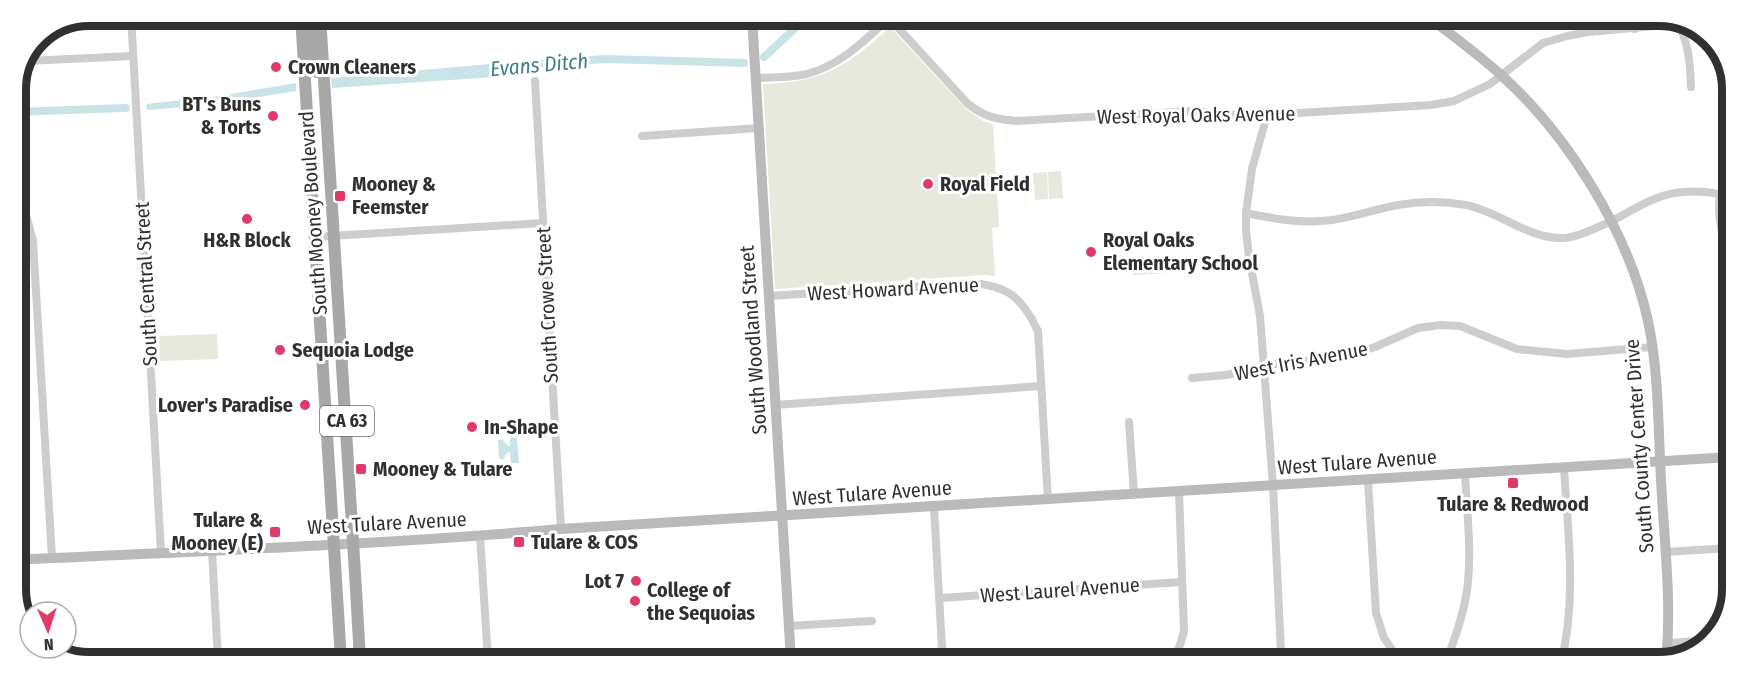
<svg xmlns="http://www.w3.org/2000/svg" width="1748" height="678" viewBox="0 0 1748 678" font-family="'Fira Sans Condensed',sans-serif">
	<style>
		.green { fill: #e6e9dc }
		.water { fill: #c9e4e9 }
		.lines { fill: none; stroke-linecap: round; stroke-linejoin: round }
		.canal { stroke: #c9e4e9; stroke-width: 8 }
		.street { stroke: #cdcdcd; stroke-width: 8 }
		.secondary { stroke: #bababa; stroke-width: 10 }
		.primary { stroke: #a8a8a8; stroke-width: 12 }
		.poi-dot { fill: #e03a6a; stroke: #fff; stroke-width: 2 }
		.labels { text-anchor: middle; stroke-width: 6; stroke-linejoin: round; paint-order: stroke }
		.shield { fill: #fff; stroke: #6e6e6e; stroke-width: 1.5 }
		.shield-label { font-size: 18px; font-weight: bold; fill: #303030 }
		.poi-label { font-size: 20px; font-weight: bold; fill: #303030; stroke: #fff; text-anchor: start }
		.street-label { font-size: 20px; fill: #303030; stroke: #fff }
		.water-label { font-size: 21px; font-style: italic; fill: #3e7d8a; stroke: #fff }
		.rim { fill: none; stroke: #303030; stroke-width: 8 }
	</style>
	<rect width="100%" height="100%" fill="#fff"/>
	<!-- green -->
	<g class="green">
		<path d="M890,27l76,82 17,12 10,3 6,103 -7,1 3,48 -11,-1 -209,14 -12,-205c59,-1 85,-18 127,-57z"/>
		<path d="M1061,171l2,27 -14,1 -1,-27z"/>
		<path d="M1047,172l1,27 -13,1 -2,-27z"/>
		<path d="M1169,259l1,14 -37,2 -1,-13z"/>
		<path d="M217,334l1,25 -58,2 -1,-25z"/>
	</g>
	<!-- water -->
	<g class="water">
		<path d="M524,61l1,14 -193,13 -1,-10z"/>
		<path d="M296,83v8l-88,14 -61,5 -1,-6 73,-8z"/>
		<path d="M510,438h7l2,25h-8l-1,-11 -4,2 -3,6 -4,-2 -1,-18 4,-1 5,6 3,1z"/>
	</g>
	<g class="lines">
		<!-- canal -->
		<g class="canal">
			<path d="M764,57l43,-40"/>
			<path d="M515,66l39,-4 53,-3 137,4"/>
			<path d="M15,112l111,-4"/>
		</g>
		<!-- street -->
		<g class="street">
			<path d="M131,15l30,538"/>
			<path d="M474,16l15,5 71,-5"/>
			<path d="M1053,17h25"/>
			<path d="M889,18l79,86c17,13 27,15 48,17l177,-10 55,5 183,-11 23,-4 36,-17 53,-41 24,-7 21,-4 67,-6 20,-7c14,21 15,44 16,68"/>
			<path d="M1634,19l1,10"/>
			<path d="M26,61l107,-5"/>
			<path d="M756,78c16,-1 34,0 51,-4 34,-9 58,-34 83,-57"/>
			<path d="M535,81l26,448"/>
			<path d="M1267,115l-15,54 -6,44v17l3,27 11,59 13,170 8,166 2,10"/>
			<path d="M642,136l117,-8"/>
			<path d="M1720,194c-4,26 4,46 12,71"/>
			<path d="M15,195l12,23 6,23 19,317"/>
			<path d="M1246,213c29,6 56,11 86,7 22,-3 44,-11 66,-15 22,-4 46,-4 68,0 35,7 63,35 99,33 13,-1 26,-8 38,-13 17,-7 32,-18 49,-25 26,-12 53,-10 80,-3"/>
			<path d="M315,237l228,-14"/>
			<path d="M769,296l203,-13c37,3 50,15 66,48l10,169"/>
			<path d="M1192,378l34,-3 53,-12 46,-4 23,-3 27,-9 43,-19 23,-3 19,1 57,23 50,5 85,-7"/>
			<path d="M775,405l266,-19"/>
			<path d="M1129,422l5,72"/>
			<path d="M1368,480l8,133 8,25 14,20 6,4"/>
			<path d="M934,507l8,141 6,13"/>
			<path d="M480,536l8,124"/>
			<path d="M212,551l6,108"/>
			<path d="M1665,552l64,-4"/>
			<path d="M940,598l241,-16"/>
			<path d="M789,626l83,-5"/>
			<path d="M1668,643l42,-3"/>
			<path d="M98,659l119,-5"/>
			<path d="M1167,662c11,-7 14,-19 17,-31l-5,-140"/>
			<path d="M1446,662c9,-23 17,-46 21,-71 5,-39 0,-79 -2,-117"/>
			<path d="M1561,663c16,-63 7,-131 3,-195"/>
		</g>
		<!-- secondary -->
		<g class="secondary">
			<path d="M752,17l39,644"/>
			<path d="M1430,18c24,19 49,37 71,57 67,60 128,158 147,246 11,52 10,106 13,159 3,60 11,121 5,181"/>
			<path d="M15,560c182,-9 364,-15 546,-31l1169,-72"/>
		</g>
		<!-- primary -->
		<g class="primary">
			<path d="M301,16l40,644"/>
			<path d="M320,16c14,214 28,429 40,644"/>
			<path d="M311,17l3,39 3,16"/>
		</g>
	</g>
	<!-- markers -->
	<g class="poi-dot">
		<circle cx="276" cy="67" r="6"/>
		<circle cx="273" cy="116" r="6"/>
		<circle cx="928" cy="184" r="6"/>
		<rect x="334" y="190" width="12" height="12" rx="3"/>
		<circle cx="247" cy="219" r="6"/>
		<circle cx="1091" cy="252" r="6"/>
		<circle cx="280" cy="350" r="6"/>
		<circle cx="305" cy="405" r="6"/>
		<circle cx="472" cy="427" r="6"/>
		<rect x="355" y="463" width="12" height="12" rx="3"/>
		<rect x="1507" y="477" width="12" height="12" rx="3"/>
		<rect x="269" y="526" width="12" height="12" rx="3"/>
		<rect x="513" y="536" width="12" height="12" rx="3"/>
		<circle cx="636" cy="581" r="6"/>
		<circle cx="635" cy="601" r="6"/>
	</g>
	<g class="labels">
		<!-- shield labels -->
		<rect class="shield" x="320" y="406" width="54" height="30" rx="4.5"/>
		<g class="shield-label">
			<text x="347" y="427">CA 63</text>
		</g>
		<!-- poi labels -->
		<g class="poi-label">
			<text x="288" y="74">Crown Cleaners</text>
			<text x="261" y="111" text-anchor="end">BT's Buns<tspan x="261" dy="23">&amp; Torts</tspan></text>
			<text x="352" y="191">Mooney &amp;<tspan x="352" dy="23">Feemster</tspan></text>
			<text x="940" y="191">Royal Field</text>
			<text x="247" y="247" text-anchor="middle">H&amp;R Block</text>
			<text x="1103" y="247">Royal Oaks<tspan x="1103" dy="23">Elementary School</tspan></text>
			<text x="292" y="357">Sequoia Lodge</text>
			<text x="293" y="412" text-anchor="end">Lover's Paradise</text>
			<text x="484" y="434">In-Shape</text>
			<text x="373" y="476">Mooney &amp; Tulare</text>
			<text x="1513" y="511" text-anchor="middle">Tulare &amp; Redwood</text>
			<text x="263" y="527" text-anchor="end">Tulare &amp;<tspan x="263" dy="23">Mooney (E)</tspan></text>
			<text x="531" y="549">Tulare &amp; COS</text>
			<text x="624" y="588" text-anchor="end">Lot 7</text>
			<text x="647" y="597">College of<tspan x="647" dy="23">the Sequoias</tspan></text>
		</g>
		<!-- street labels -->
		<g class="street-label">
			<text transform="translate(1196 115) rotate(-1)" y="7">West Royal Oaks Avenue</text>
			<text transform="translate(313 213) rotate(-94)" y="7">South Mooney Boulevard</text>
			<text transform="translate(146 284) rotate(-93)" y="7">South Central Street</text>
			<text transform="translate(893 289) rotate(-3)" y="7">West Howard Avenue</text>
			<text transform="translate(547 305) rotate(-93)" y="7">South Crowe Street</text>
			<text transform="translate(753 340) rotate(-94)" y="7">South Woodland Street</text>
			<text transform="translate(1301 361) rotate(-11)" y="7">West Iris Avenue</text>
			<text transform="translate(1639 446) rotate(-94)" y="7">South County Center Drive</text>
			<text transform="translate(1357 462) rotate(-4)" y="7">West Tulare Avenue</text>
			<text transform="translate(872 493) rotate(-4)" y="7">West Tulare Avenue</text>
			<text transform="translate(387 523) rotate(-3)" y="7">West Tulare Avenue</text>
			<text transform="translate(1060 590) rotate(-4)" y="7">West Laurel Avenue</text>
		</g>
		<!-- water labels -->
		<g class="water-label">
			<text transform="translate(539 65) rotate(-5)" y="7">Evans Ditch</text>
		</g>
	</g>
	<!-- crop -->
	<path d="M0 0H1748V678H0ZM89 26H1659A63 63 0 0 1 1722 89V589A63 63 0 0 1 1659 652H89A63 63 0 0 1 26 589V89A63 63 0 0 1 89 26Z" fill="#fff" fill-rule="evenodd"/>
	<path class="rim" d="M89 26H1659A63 63 0 0 1 1722 89V589A63 63 0 0 1 1659 652H89A63 63 0 0 1 26 589V89A63 63 0 0 1 89 26Z"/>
	<!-- north arrow -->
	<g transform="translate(48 630) rotate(177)"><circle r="28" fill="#ffffff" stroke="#acacac" stroke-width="1.5"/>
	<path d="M0-4.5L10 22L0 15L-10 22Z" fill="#e03a6a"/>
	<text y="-9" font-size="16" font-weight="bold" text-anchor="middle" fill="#303030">N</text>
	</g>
</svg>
